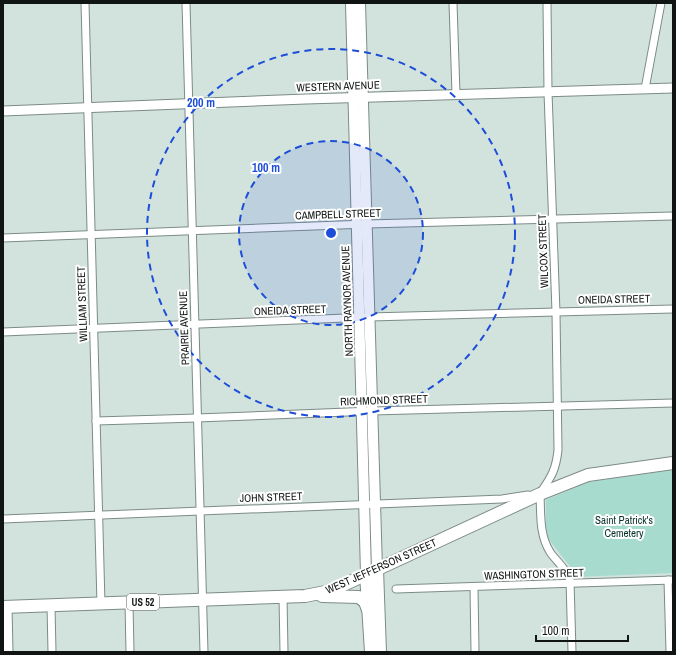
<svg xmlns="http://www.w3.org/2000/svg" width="676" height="655" viewBox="0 0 676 655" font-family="'Archivo Narrow',sans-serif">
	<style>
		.green { fill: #a7dbce }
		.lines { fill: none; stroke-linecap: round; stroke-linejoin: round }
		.minor-casing { stroke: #7c8b87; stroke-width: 9 }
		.tertiary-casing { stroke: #7c8b87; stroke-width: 11 }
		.secondary-casing { stroke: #7c8b87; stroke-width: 12 }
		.primary-casing { stroke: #7c8b87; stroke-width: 14 }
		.minor { stroke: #fff; stroke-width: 7 }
		.tertiary { stroke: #fff; stroke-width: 9 }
		.secondary { stroke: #fff; stroke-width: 10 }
		.primary { stroke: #fff; stroke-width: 12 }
		.ring { fill: none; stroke: #1d4ed8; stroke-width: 2; stroke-dasharray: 7 5 }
		.labels { text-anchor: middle; stroke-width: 4; stroke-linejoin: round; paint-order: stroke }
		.shield { fill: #fff; stroke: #585b5a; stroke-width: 1 }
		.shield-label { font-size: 10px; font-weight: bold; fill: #101514 }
		.street-label { font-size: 11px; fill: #101514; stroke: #fff }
		.park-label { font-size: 11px; fill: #07312a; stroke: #fff }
		.centre { fill: #1d4ed8; stroke: #fff; stroke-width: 2 }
		.ring-label { font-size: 12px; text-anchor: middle; font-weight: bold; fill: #1d4ed8; stroke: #fff; stroke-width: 4; stroke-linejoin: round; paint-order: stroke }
	</style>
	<rect width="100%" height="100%" fill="#d2e3de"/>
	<!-- green -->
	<path class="green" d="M673,470v103l-98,4 -6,-12 -19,-24 -2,-5 -2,-10v-26l43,-18z"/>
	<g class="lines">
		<!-- minor casing -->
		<g class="minor-casing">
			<g id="minor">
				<path d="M85,3l16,601"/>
				<path d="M186,3l18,649"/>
				<path d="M453,3l3,91"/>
				<path d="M645,89l16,-86"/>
				<path d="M3,238l364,-14 306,-8"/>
				<path d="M3,332l367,-15 303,-8"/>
				<path d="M96,421l101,-3 176,-7 300,-8"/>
				<path d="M541,492c11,-16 15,-23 17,-42l-2,-138 -8,-220 -1,-89"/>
				<path d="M540,494c1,20 -1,40 10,58 6,9 16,16 20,28l2,72"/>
				<path d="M3,519l499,-20 26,-4"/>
				<path d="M668,580l2,72"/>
				<path d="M474,587l1,65"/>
				<path d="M396,589l277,-9"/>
				<path d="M283,597l1,55"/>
				<path d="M129,603l1,49"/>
				<path d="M51,606l1,46"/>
			</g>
		</g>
		<!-- tertiary casing -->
		<g class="tertiary-casing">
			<g id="tertiary">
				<path d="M3,111l303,-12 367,-11"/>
				<path d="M7,607l1,45"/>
			</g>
		</g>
		<!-- secondary casing -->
		<g class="secondary-casing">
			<g id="secondary">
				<path d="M351,3l15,571"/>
				<path d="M360,3l17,566"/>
			</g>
		</g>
		<!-- primary casing -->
		<g class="primary-casing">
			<g id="primary">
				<path d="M377,569l3,83"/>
				<path d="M366,574l5,78"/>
				<path d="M322,596l37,1 6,5 3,8"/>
				<path d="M3,607l302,-11 20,-4 14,-5 201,-93 48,-19 85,-12"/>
			</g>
		</g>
		<!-- minor -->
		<use href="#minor" class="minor"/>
		<!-- tertiary -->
		<use href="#tertiary" class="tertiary"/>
		<!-- secondary -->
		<use href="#secondary" class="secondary"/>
		<!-- primary -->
		<use href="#primary" class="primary"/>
	</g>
	<!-- distance rings -->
	<circle cx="331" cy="233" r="92" fill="#1d4ed8" fill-opacity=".12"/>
	<g class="ring">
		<circle cx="331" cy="233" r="92"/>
		<circle cx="331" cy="233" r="184"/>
	</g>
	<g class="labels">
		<!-- shield labels -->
		<rect class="shield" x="127" y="594" width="32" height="16" rx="3"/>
		<g class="shield-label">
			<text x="143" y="606">US 52</text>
		</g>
		<!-- street labels -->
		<g class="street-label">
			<text transform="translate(338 86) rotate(-2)" y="4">WESTERN AVENUE</text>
			<text transform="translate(338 214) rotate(-2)" y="4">CAMPBELL STREET</text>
			<text transform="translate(543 251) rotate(-92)" y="4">WILCOX STREET</text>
			<text transform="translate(614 299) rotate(-1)" y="4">ONEIDA STREET</text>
			<text transform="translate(347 301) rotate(-92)" y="4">NORTH RAYNOR AVENUE</text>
			<text transform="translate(82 304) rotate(-92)" y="4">WILLIAM STREET</text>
			<text transform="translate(290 310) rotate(-2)" y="4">ONEIDA STREET</text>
			<text transform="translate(184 328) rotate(-92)" y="4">PRAIRIE AVENUE</text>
			<text transform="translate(384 400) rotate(-2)" y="4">RICHMOND STREET</text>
			<text transform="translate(271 497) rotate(-2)" y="4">JOHN STREET</text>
			<text transform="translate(381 566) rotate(-24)" y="4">WEST JEFFERSON STREET</text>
			<text transform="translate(534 574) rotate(-2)" y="4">WASHINGTON STREET</text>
		</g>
		<!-- park labels -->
		<g class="park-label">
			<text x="624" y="524">Saint Patrick's<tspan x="624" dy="13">Cemetery</tspan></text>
		</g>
	</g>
	<circle cx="331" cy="233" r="6" class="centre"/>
	<g class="ring-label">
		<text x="201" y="107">200 m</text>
		<text x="266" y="172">100 m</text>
	</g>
	<!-- border -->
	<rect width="676" height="655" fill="none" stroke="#101514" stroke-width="8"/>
	<!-- scale -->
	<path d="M536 635v6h92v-6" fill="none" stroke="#101514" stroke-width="2"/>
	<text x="542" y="635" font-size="12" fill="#101514" stroke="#ffffff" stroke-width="3" paint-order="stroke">100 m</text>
</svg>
